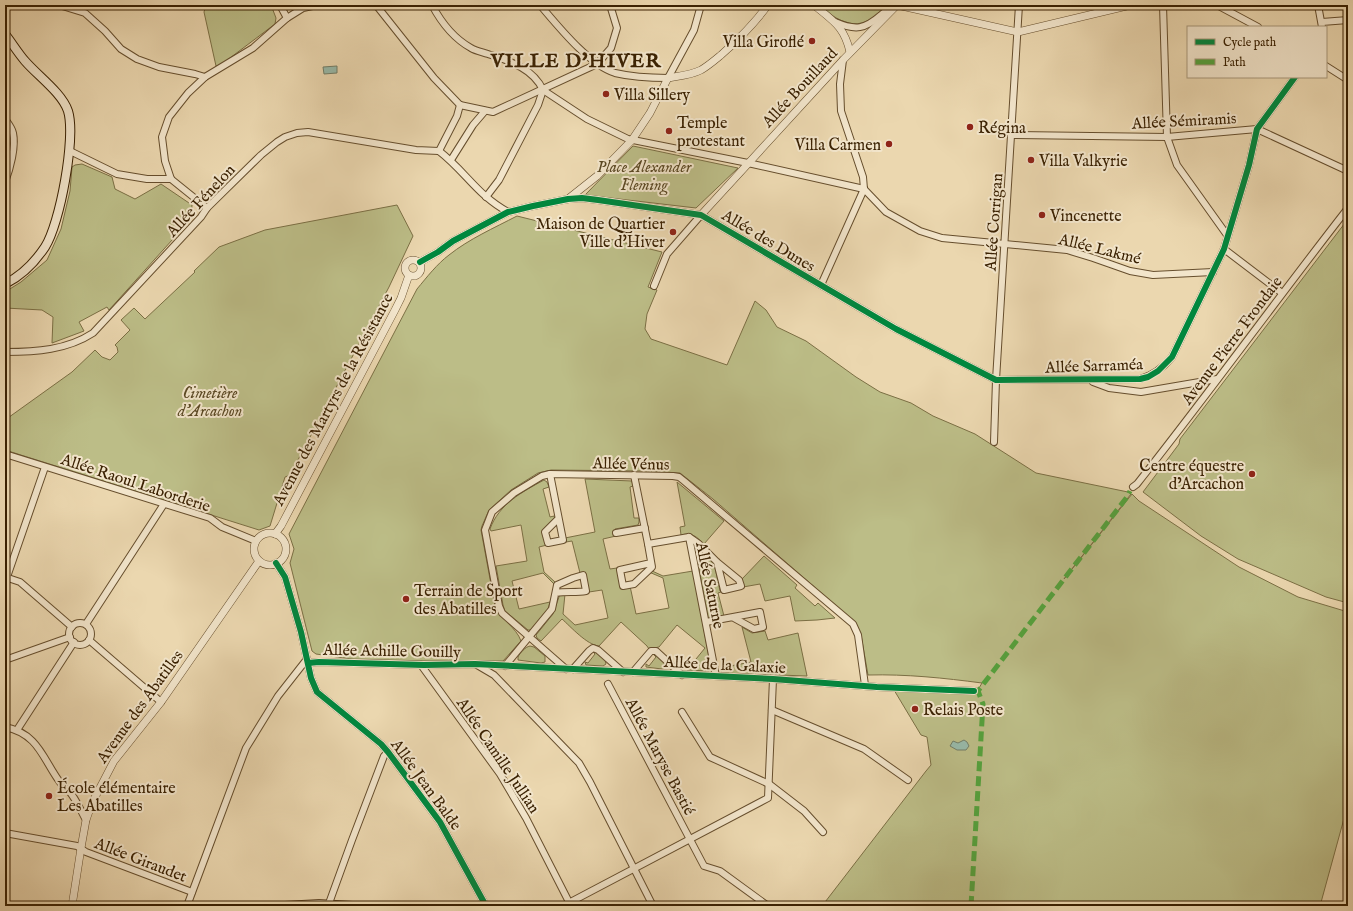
<svg xmlns="http://www.w3.org/2000/svg" width="1353" height="911" viewBox="0 0 1353 911" font-family="'IM FELL English',serif">
	<style>
		.green { fill: #bcbd87; stroke: #7b6f44 }
		.water { fill: #98baaa; stroke: #727d67 }
		.lines { fill: none; stroke-linecap: round; stroke-linejoin: round }
		.minor-casing { stroke: #664e2d; stroke-width: 8 }
		.tertiary-casing { stroke: #664e2d; stroke-width: 8 }
		.secondary-casing { stroke: #3a2102; stroke-width: 10 }
		.minor { stroke: #f2e5cb; stroke-width: 6 }
		.tertiary { stroke: #f2e5cb; stroke-width: 7 }
		.secondary { stroke: #f2e5cb; stroke-width: 8 }
		.quiet { stroke: #54a23d; stroke-width: 5; stroke-dasharray: 10 5; stroke-linecap: butt }
		.cycleway-casing { stroke: #f2e5cb; stroke-width: 8 }
		.cycleway { stroke: #00873e; stroke-width: 6 }
		.poi-dot { fill: #8f2418; stroke: #f2e5cb; stroke-width: 1.5 }
		.labels { text-anchor: middle; stroke-width: 4; stroke-linejoin: round; paint-order: stroke }
		.poi-label { font-size: 16px; fill: #3a2102; stroke: #f2e5cb; text-anchor: start }
		.street-label { font-size: 16px; fill: #3a2102; stroke: #f2e5cb }
		.park-label { font-size: 16px; font-style: italic; fill: #5a4823; stroke: #f2e5cb }
		.district-label { font-size: 20px; font-weight: bold; letter-spacing: 1px; fill: #3a2102; stroke: #f2e5cb }
	</style>
	<rect width="100%" height="100%" fill="#ebd7af"/>
	<filter id="stains"><feTurbulence type="fractalNoise" baseFrequency=".005" numOctaves="4"/><feColorMatrix values="0 0 0 0 .2 0 0 0 0 .09 0 0 0 0 .02 0 0 0 .5 -.17"/></filter>
	<radialGradient id="worn" r=".72"><stop offset=".6" stop-color="#630" stop-opacity="0"/><stop offset="1" stop-color="#630" stop-opacity=".3"/></radialGradient>
	<!-- green -->
	<g class="green">
		<path d="M206,5h65l5,13 -1,6 -53,40 -6,2 -12,-54z"/>
		<path d="M817,5h71c-28,28 -41,22 -71,0z"/>
		<path d="M633,146l105,22 -42,40 -111,-13z"/>
		<path d="M82,164l30,13 3,12 20,10 26,-15 31,21 -1,14 -82,91 -2,-3 -28,15 5,9 -32,12 1,-26 -11,-7 -37,-2v-16l16,-10 26,-22 14,-31 9,-38 2,-24 3,-2z"/>
		<path d="M397,205l16,31 -24,51 -99,188 -5,2 -15,49 -11,4 -254,-80v-30l67,-48 23,-22 7,7 8,3 8,-8 -1,-5 -2,-2 15,-15 -9,-10 13,-12 11,11 50,-47 -1,-1 25,-24 46,-17z"/>
		<path d="M517,216l145,36 -14,35 9,3 -10,24 -2,15 6,10 76,26 28,-64 11,9 11,17 29,14 50,36 24,15 31,11 22,13 42,18 61,39 92,19 3,2 -67,85 68,-85 7,7 100,66 59,30 50,15v192l-28,102h-498l104,-135 5,-6 -4,-28 -6,-2 -27,-45 82,3 6,-10c-38,-5 -76,-9 -114,-8l-7,-40 -12,-18 -136,-118 -33,-26 -35,-2 -94,-1 -13,3 -27,17 -22,20 -7,16 -1,4 14,76c7,15 21,21 26,35l-18,20h-74l-77,-2 -36,-5 -4,-3 -22,-88 4,-14 -5,-15 128,-245c10,-12 20,-25 32,-34 20,-16 45,-27 68,-39z"/>
		<path d="M1348,219v384l-22,-6 -88,-38 -37,-23 -58,-44 36,-48 1,-5z"/>
		<path d="M585,479l47,2 1,5 -3,1 4,31h5v4l-1,3 -23,4 1,7 -13,3 7,30 7,-1 4,20 9,-2 6,28 33,-6 -6,-30 -14,-6 1,-2 13,6 30,-5 18,97 -2,3 -22,-1 18,-22 -28,-23 -18,22 -10,2 -2,-3 -26,-24 -22,24c-12,-1 -28,-19 -37,-27l-21,22 -4,-3 -1,-3 17,-21 7,-20h5l-2,20 12,11 33,-7 -6,-28 -13,2 -5,-19h-4l-8,-32 -6,1 -1,-4 30,-6z"/>
		<path d="M544,480l3,2 2,5 -6,2 7,28 4,-1 1,3 -12,12 3,14h1l-8,2 5,25 11,10 -1,2 -11,-11 -31,8 7,28 31,-7 -2,7 -16,21h-4l-23,-19 -2,-6 -7,-39 31,-5 -6,-36 -30,6 -1,-2c9,-25 32,-37 54,-49z"/>
		<path d="M677,482l47,39 -20,23c-7,-7 -12,-12 -23,-9l-1,-8 5,-1z"/>
		<path d="M695,546h1l18,17 6,28 1,1 -3,1 6,23 -16,2z"/>
		<path d="M764,556l33,29 -2,3 20,18 3,-3 17,15 -18,2 -22,1 -5,-25 -25,5 -5,-17 -17,3 -1,-8z"/>
		<path d="M742,627l10,6 13,-2 3,9 30,-7 9,43 -86,-3 4,-6 26,-5z"/>
		<path d="M530,646l4,1 11,9v6l-4,1 -23,-3v-3c2,-4 7,-10 12,-11z"/>
		<path d="M593,652h3l9,8 1,4 -3,2 -17,-1 -1,-3 3,1 7,-9z"/>
		<path d="M654,655h2l10,8 -1,5 -3,1 -16,-2v-3l3,2 7,-9z"/>
	</g>
	<!-- water -->
	<g class="water">
		<path d="M337,66v7l-13,1 -1,-7z"/>
		<path d="M964,740l3,2 2,4 -3,4h-9l-7,-4 3,-5 5,2z"/>
	</g>
	<g class="lines">
		<!-- minor casing -->
		<g class="minor-casing">
			<g id="minor">
				<path d="M59,5l26,8 20,18 16,18 16,10 22,8 36,7 10,3"/>
				<path d="M280,5l7,13"/>
				<path d="M376,5l58,73 26,27"/>
				<path d="M432,5c9,17 21,33 39,43 5,3 11,4 17,6 21,7 45,14 55,36l44,29 41,20 120,24 116,26"/>
				<path d="M540,5c18,21 49,60 75,68 17,4 36,5 53,5l26,-48 7,-25"/>
				<path d="M1163,5l4,132 10,28 50,70"/>
				<path d="M1217,5l41,22"/>
				<path d="M1318,5l4,22"/>
				<path d="M835,22c21,9 30,7 46,-7 5,-4 8,-7 13,-9"/>
				<path d="M1322,22l26,-2"/>
				<path d="M843,60l-3,24 1,27 22,66 1,12 22,23 34,19 22,7 125,12 26,8 37,13 23,4 60,-3"/>
				<path d="M1326,66l22,14"/>
				<path d="M460,105l33,7 104,-48 14,-16 6,-20 -7,-23"/>
				<path d="M5,119c3,4 7,9 8,14 3,14 -3,36 -8,49"/>
				<path d="M1012,135l155,2 90,-8 91,42"/>
				<path d="M70,151l47,23 30,5h24"/>
				<path d="M439,151c26,20 39,45 69,61"/>
				<path d="M439,151l18,-35 3,-11"/>
				<path d="M451,160l22,-35 12,-14"/>
				<path d="M486,197l13,-17 39,-75 5,-15"/>
				<path d="M207,208l-36,-29 -6,-18 -3,-24 7,-20 19,-24 17,-16 48,-29 34,-30 16,-10 14,-3"/>
				<path d="M1224,249l58,44"/>
				<path d="M821,285l43,-96"/>
				<path d="M654,286l13,-32 34,-39 195,114 100,51 144,-1c14,-4 23,-11 32,-22l52,-108 25,-84 8,-36 38,-52"/>
				<path d="M5,352c31,0 62,-2 88,-19l108,-116 6,-9 54,-53 16,-13 8,-5 12,-4 11,-1 108,18 23,1"/>
				<path d="M1093,382l16,6 32,4 76,-13"/>
				<path d="M994,442l2,-62 23,-375"/>
				<path d="M5,454l205,64 12,9 34,14"/>
				<path d="M550,474l13,66 -15,3 -3,-11 13,-13"/>
				<path d="M634,475l14,69 41,-7 27,139"/>
				<path d="M1133,487l4,-3c72,-91 140,-185 211,-276"/>
				<path d="M616,533l29,-5"/>
				<path d="M689,537l10,7 18,18 22,18 2,6 -17,4 -7,-28"/>
				<path d="M648,544l4,23 -18,17 -11,2 -3,-16 31,-7"/>
				<path d="M5,577l15,5 52,45"/>
				<path d="M7,577l38,-110"/>
				<path d="M706,622l54,-10 3,15 -9,2 -20,-11"/>
				<circle cx="80" cy="634" r="11"/>
				<path d="M86,624l78,-120"/>
				<path d="M89,640l72,62"/>
				<path d="M5,660l65,-23"/>
				<path d="M308,663l11,-1 105,3 51,-1 298,15 104,8 97,4"/>
				<path d="M421,665l79,109 26,44 45,88"/>
				<path d="M477,665l17,10 85,88 11,19 63,124"/>
				<path d="M505,666l47,-57 5,-24 16,-7 10,-3 3,16c-10,2 -20,0 -30,2"/>
				<path d="M566,669l-64,-56 -3,-7 -14,-76 7,-18 22,-19 28,-17 8,-2 123,2 6,1 5,4 169,143 5,11 7,50"/>
				<path d="M573,669l16,-18 4,-3 5,2 25,22"/>
				<path d="M633,672l18,-21h5l26,24"/>
				<path d="M608,684l96,182 16,5 48,35"/>
				<path d="M772,710l92,39 44,31"/>
				<path d="M682,712l28,45 59,27 35,27 19,21"/>
				<path d="M5,727c35,7 38,34 57,58 2,2 5,4 7,6 7,8 12,20 17,29"/>
				<path d="M17,730l57,-88"/>
				<path d="M5,833l72,13 9,6 106,40"/>
				<path d="M187,906l59,-158 32,-52 29,-37"/>
				<path d="M268,906l51,-3 50,3"/>
				<path d="M328,906l24,-66 32,-84 4,-4"/>
				<path d="M563,906l205,-108 5,-119"/>
			</g>
		</g>
		<!-- tertiary casing -->
		<g class="tertiary-casing">
			<g id="tertiary">
				<path d="M814,5c19,16 30,21 36,47"/>
				<path d="M568,199l29,-23 35,-36 18,-27 18,-35c11,-2 23,-3 33,-8 7,-4 14,-10 20,-15 17,-15 33,-31 47,-50"/>
				<circle cx="413" cy="268" r="8"/>
				<path d="M420,262l18,-10 15,-11 55,-29 25,-6 35,-7 14,-1 16,2 103,15 142,-155 54,-55 121,27 113,-27"/>
				<circle cx="270" cy="549" r="16"/>
				<path d="M275,534l6,-8 114,-216 6,-12 8,-23"/>
				<path d="M276,563l9,14 16,55 10,46 6,14 64,52 7,8 52,70 46,84"/>
				<path d="M72,906l9,-58 5,-28 6,-17 22,-42 47,-59 98,-141"/>
			</g>
		</g>
		<!-- secondary casing -->
		<g class="secondary-casing">
			<path id="secondary" d="M5,34c7,9 13,19 20,27 13,15 37,32 43,50 8,26 -8,113 -23,136 -10,15 -24,29 -40,37"/>
		</g>
		<!-- minor -->
		<use href="#minor" class="minor"/>
		<!-- tertiary -->
		<use href="#tertiary" class="tertiary"/>
		<!-- secondary -->
		<use href="#secondary" class="secondary"/>
		<!-- quiet -->
		<path class="quiet" d="M971,906l12,-202 -5,-13 149,-194 3,-6"/>
		<!-- cycleway casing -->
		<g class="cycleway-casing">
			<g id="cycleway">
				<path d="M420,262l18,-10 15,-11 55,-29 25,-6 35,-7 14,-1 16,2 103,15 195,114 100,51 144,-1 8,-2 10,-6 14,-14 52,-108 25,-84 8,-36 38,-52"/>
				<path d="M276,563l9,14 16,55 10,46 6,14 64,52 7,8 52,70 46,84"/>
				<path d="M308,663l11,-1 105,3 51,-1 298,15 104,8 97,4"/>
			</g>
		</g>
		<!-- cycleway -->
		<use href="#cycleway" class="cycleway"/>
	</g>
	<!-- markers -->
	<g class="poi-dot">
		<circle cx="812" cy="41" r="4"/>
		<circle cx="606" cy="94" r="4"/>
		<circle cx="970" cy="127" r="4"/>
		<circle cx="669" cy="131" r="4"/>
		<circle cx="889" cy="144" r="4"/>
		<circle cx="1031" cy="160" r="4"/>
		<circle cx="1042" cy="215" r="4"/>
		<circle cx="673" cy="232" r="4"/>
		<circle cx="1252" cy="474" r="4"/>
		<circle cx="406" cy="599" r="4"/>
		<circle cx="915" cy="709" r="4"/>
		<circle cx="49" cy="796" r="4"/>
	</g>
	<g class="labels">
		<!-- poi labels -->
		<g class="poi-label">
			<text x="804" y="47" text-anchor="end">Villa Giroflé</text>
			<text x="614" y="100">Villa Sillery</text>
			<text x="677" y="128">Temple<tspan x="677" dy="18">protestant</tspan></text>
			<text x="978" y="133">Régina</text>
			<text x="881" y="150" text-anchor="end">Villa Carmen</text>
			<text x="1039" y="166">Villa Valkyrie</text>
			<text x="1050" y="221">Vincenette</text>
			<text x="665" y="229" text-anchor="end">Maison de Quartier<tspan x="665" dy="18">Ville d'Hiver</tspan></text>
			<text x="1244" y="471" text-anchor="end">Centre équestre<tspan x="1244" dy="18">d’Arcachon</tspan></text>
			<text x="414" y="596">Terrain de Sport<tspan x="414" dy="18">des Abatilles</tspan></text>
			<text x="923" y="715">Relais Poste</text>
			<text x="57" y="793">École élémentaire<tspan x="57" dy="18">Les Abatilles</tspan></text>
		</g>
		<!-- street labels -->
		<g class="street-label">
			<text transform="translate(799 87) rotate(-47)" y="6">Allée Bouillaud</text>
			<text transform="translate(1184 120) rotate(-3)" y="6">Allée Sémiramis</text>
			<text transform="translate(200 200) rotate(-47)" y="6">Allée Fénelon</text>
			<text transform="translate(993 222) rotate(-86)" y="6">Allée Corrigan</text>
			<text transform="translate(769 240) rotate(31)" y="6">Allée des Dunes</text>
			<text transform="translate(1100 248) rotate(14)" y="6">Allée Lakmé</text>
			<text transform="translate(1231 340) rotate(-53)" y="6">Avenue Pierre Frondaie</text>
			<text transform="translate(1094 365) rotate(-2)" y="6">Allée Sarraméa</text>
			<text transform="translate(332 399) rotate(-62)" y="6">Avenue des Martyrs de la Résistance</text>
			<text transform="translate(631 463) rotate(1)" y="6">Allée Vénus</text>
			<text transform="translate(136 482) rotate(18)" y="6">Allée Raoul Laborderie</text>
			<text transform="translate(711 585) rotate(78)" y="6">Allée Saturne</text>
			<text transform="translate(392 650) rotate(1)" y="6">Allée Achille Gouilly</text>
			<text transform="translate(725 664) rotate(3)" y="6">Allée de la Galaxie</text>
			<text transform="translate(139 706) rotate(-54)" y="6">Avenue des Abatilles</text>
			<text transform="translate(499 755) rotate(56)" y="6">Allée Camille Jullian</text>
			<text transform="translate(661 756) rotate(62)" y="6">Allée Maryse Bastié</text>
			<text transform="translate(427 784) rotate(54)" y="6">Allée Jean Balde</text>
			<text transform="translate(141 859) rotate(21)" y="6">Allée Giraudet</text>
		</g>
		<!-- park labels -->
		<g class="park-label">
			<text x="644" y="172">Place Alexander<tspan x="644" dy="18">Fleming</tspan></text>
			<text x="210" y="398">Cimetière<tspan x="210" dy="18">d’Arcachon</tspan></text>
		</g>
		<!-- district labels -->
		<g class="district-label">
			<text x="576" y="67">VILLE D'HIVER</text>
		</g>
	</g>
	<!-- margin -->
	<rect width="1353" height="911" fill="none" stroke="#ebd7af" stroke-width="20"/>
	<rect x="6" y="6" width="1341" height="899" fill="none" stroke="#3a2102" stroke-width="2"/>
	<rect x="10" y="10" width="1333" height="891" fill="none" stroke="#3a2102"/>
	<!-- legend -->
	<rect x="1187" y="26" width="140" height="52" fill="#f2e5cb" stroke="#a8977b"/>
	<rect x="1195" y="39" width="20" height="6" fill="#00873e" stroke="#a8977b"/>
	<text x="1223" y="46" font-size="12" fill="#3a2102">Cycle path</text>
	<rect x="1195" y="59" width="20" height="6" fill="#54a23d" stroke="#a8977b"/>
	<text x="1223" y="66" font-size="12" fill="#3a2102">Path</text>
	<rect width="100%" height="100%" filter="url(#stains)"/>
	<rect width="100%" height="100%" fill="url(#worn)"/>
</svg>
